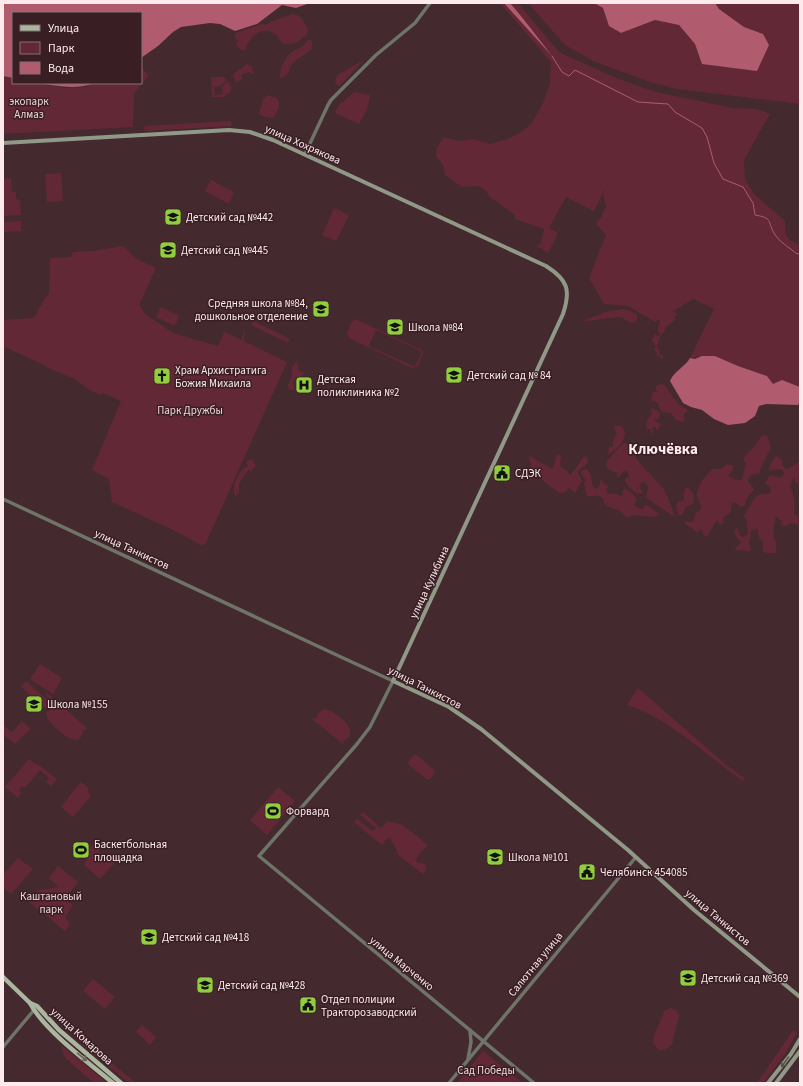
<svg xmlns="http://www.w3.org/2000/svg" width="803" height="1086" viewBox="0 0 803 1086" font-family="'Source Sans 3',sans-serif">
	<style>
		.green { fill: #632836; fill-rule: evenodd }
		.water { fill: #b05c6e }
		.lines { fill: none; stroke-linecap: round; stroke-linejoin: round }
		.stream { stroke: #b05c6e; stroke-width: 1 }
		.tertiary { stroke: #6f7469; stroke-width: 3.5 }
		.secondary { stroke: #909987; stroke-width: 4 }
		.primary { stroke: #aab69f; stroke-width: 4.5 }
		.oneway { stroke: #6c635b }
		.oneway2 { stroke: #5c504c }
		.labels { text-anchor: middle; stroke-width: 3; stroke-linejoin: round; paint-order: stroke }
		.park-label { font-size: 11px; fill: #efd6da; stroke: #391f24 }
		.street-label { font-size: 11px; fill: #fceaed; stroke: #391f24 }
		.poi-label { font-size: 11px; fill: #fceaed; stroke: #391f24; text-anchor: start }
		.district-label { font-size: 15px; font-weight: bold; fill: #fceaed; stroke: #391f24 }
	</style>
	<rect width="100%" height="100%" fill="#44292e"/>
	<!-- green -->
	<g class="green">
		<path d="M500,3h18l41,49 28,13 32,14 37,13 77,16 23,1 14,5 -26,46 1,19 9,15 31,27c0,13 0,18 13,23h2v143l-18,-7 -9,4 -6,-8 -29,-10 -23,-10 -25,2 24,-49 -20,-10 -23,13 5,-1 -1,2h3l-4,4 2,2 -11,9 -1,4 -5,5 1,1 -2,3 1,1 -2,4 2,5h1l-1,3 4,2v3l-2,-2h-2l-1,-2h-2l1,-3 -3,-2 2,-2 -2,-5 -2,-2 3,-8 2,3h2l1,-4h-2c-1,-4 2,-8 2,-13l-5,3 -27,-16 -24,-2 -15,-26 17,-43 -10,-11 5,-7 5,-11 -3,-11 5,-11 -14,27 -28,-14 -17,31 9,5 -10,20 -7,-5 -5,-1 5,-4 3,-14 -29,-10v-4l-24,-17 -7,-9 -6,-3 -16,1 -17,-12 -2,-10 -7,-9 1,-9 7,-10 15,4 15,-2 15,5 16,-4 15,-7 12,-10 11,-20 7,-19 1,-22z"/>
		<path d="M528,3h66l9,5 6,18 12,7 34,-13 24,5 16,19 7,20 61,-30 -19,-7 -25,-18 -4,-6h85v101l-123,-15 -27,-7 -57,-21 -28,-16z"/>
		<path d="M293,14c9,1 11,8 15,15l-1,5c-5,5 -13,12 -21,10 -6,-1 -6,-5 -9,-8 -12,-13 -29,0 -32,15l-3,-1 -6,-4 2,-6 -3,-2v-5l27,-9 3,1 10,-5z"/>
		<path d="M308,40h3c2,4 2,6 0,10l-19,13 -5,12 -5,3 -2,-1 1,-9 6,-12 5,-4 11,-6z"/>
		<path d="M364,60l-12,13 -13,13 -4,-3 2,-8z"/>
		<path d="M247,64l4,2 3,7 -3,1 -2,-2 -8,3 1,4 -6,3 -3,-8z"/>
		<path d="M141,68l8,7 -15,19 -1,33 -130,7v-58l10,2v5h23l29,5 21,-1 10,-4h45z"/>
		<path d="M211,77h12l4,3 -6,6 -7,1 1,8 8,-1 -1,-7 6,-6 3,6v4l-7,6h-12z"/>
		<path d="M354,92l16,3 -3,15 -8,14 -24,-11 3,-7z"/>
		<path d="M268,95l9,3 2,4v6l-5,9 -5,1 -9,-3 -1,-3 5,-14z"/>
		<path d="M231,121l1,5 -87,5 -1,-1 1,-4z"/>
		<path d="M61,173l2,28 -16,1 -2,-28z"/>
		<path d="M11,178l1,14h4v7l4,1 1,15 -18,1v-37z"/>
		<path d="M211,180l23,12 -5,12 -24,-13z"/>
		<path d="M334,208l15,7 -13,26 -14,-6z"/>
		<path d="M21,221v10l-17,1 -1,-10z"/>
		<path d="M123,246l12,12 21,10 -17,37 4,5 1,3 29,20 45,13 6,-14 18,8 2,-9h1l-1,10 43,21 -82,183 -1,-1 -1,2 -32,-17 -59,-27 -3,-23 -17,-9 29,-69 -18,-8 -3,2 -12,-6 -13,-10 -27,-11 -2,-2 -43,-20v-26l31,-2 12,-22 3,-2 1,-36 21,-1 2,-5 19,-1z"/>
		<path d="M161,307l18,9 -4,10 -19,-9z"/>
		<path d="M623,309l8,2 6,4v5l-3,3c-6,0 -9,-5 -15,-6l-33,4 -2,-1 18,-6 -1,-1z"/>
		<path d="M355,319l67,31 1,4 -5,12 -6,2 -63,-30 -2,-5 5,-12zM376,330l45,21v3l-5,11 -3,1 -44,-20z"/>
		<path d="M252,322h3l33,16 1,2 -1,3 -37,-18z"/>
		<path d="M297,361l2,10 5,2 -5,7 -3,-2 -3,5 2,7h-6l-2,-3 5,-11v-9z"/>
		<path d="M661,384l4,1c2,6 6,6 8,13l2,1 2,4 11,7 -5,6 2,3 -2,3 -7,-2c-6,-9 -3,-6 -13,-8l-4,-4 -1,-5 -7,-3 2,-8h5l-2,-3v-3z"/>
		<path d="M653,408l5,3 2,3 -1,5h-4l-1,1 7,4 -4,6 -2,-3h-3l1,5 -2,2 -1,-5h-3c-2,-7 1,-10 5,-15l-1,-5z"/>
		<path d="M615,426h6c11,10 -4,23 -13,29l1,-8h4v-3l-1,-1 5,-10 -3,-4z"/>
		<path d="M765,435l2,1 4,11 -11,22v3l-2,2 -7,1 -3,4v3l5,5 1,3 -8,9 -1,6 -3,2 -8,-5 -2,1 -1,9 -8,6 1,4 -3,3 -5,-4 -9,16 -3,-2 -3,-6 -2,2 -2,1 -13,-9v-1h9l3,-9 4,-3 1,-4 -4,-10v-5l6,-12 9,-10h9l6,-5 6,2v4l-5,6 8,4h6l4,-17 -3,-4c4,-8 10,-9 13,-15 3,-4 3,-7 9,-9z"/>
		<path d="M623,443h3l11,17 26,28 5,10 7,19 -29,-19 2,-11 -3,-5h-3l-3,5 5,6h-7l-6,-4 -5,-6 -1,-4 4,-2v-2l-3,-4h-3l-4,6h-2l1,-4c-6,-2 -14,-2 -11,-12z"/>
		<path d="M557,454l4,2 -1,10 7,5 3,4c6,-5 9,-13 15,-19l3,3v4l-9,7 -1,3 4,8 -7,12 -4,-4 -3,-1 -2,4 -5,1c-8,-4 -25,-16 -29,-25 -2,-3 -2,-8 -3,-12l24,13z"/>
		<path d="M776,456l6,4v4l4,6 14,-9v23l-4,-1 -2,-6 -4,9c4,9 6,18 4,27l6,5 -1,7 -8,-2 -8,4 -2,-3 1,-3 -6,-4c-2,3 -3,17 -2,20 0,2 2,4 2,6 1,3 0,7 0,10h-9l-4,-2v-9l-4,-4 -2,-10 -7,4 1,4c-3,5 -2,8 0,13l-1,2 -16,-1 7,-7 -7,-10 3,-6 3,9 3,1 5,-3 -2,-16 -2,-1c0,-3 12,-22 14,-22 5,-2 6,1 13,-3v-4l-6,-5 5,-8 10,3 5,-5 -4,-4 -12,1 1,-6z"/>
		<path d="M252,459l4,7 -5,5 -3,-1 -9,14v9l-2,2 -2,1c-4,-10 3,-23 10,-29h3l-2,-5z"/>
		<path d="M586,469c7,5 5,11 7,18l4,2 3,-4v-4l2,-1 1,3 5,3 -2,5 3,3h8l3,2 3,-1 -1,-3 3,-4 7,5 5,6 -3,6 5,3 4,1 2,-4h2l12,9 -5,3 -18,-2 -9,3 -7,-7 -13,-5 -3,-3 -1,-5c-8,-5 -9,0 -16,-2l-3,-12 2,-4 -5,-6v-3z"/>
		<path d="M687,487c5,3 11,13 4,18 -2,1 -4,1 -6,3l-2,6 -5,1 -2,-10 4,-5 1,2 3,-2v-10z"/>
		<path d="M40,664l22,14 -9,16 -23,-15z"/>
		<path d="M26,681l25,22 -5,6 -25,-22z"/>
		<path d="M638,688l87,76 19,14 -1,3c-36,-25 -74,-63 -116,-76z"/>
		<path d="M47,693l40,35 -2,3 -2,-2c-1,20 -17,8 -25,1 -8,-7 -20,-20 -1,-24l-12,-11z"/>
		<path d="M324,709c11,1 41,25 18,32l2,2 -1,1 -31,-25 2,-1 2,1 2,-6z"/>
		<path d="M22,721l9,8 -16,15 -12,-10v-9l9,7z"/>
		<path d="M414,755l4,1 16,14 1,3 -5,6h-4l-17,-14 -1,-3z"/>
		<path d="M29,759l7,5 3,1 18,14 -6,7 -5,-4 3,-4 -9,-8 -15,18 -3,-2 -3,4 2,3 -3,5 -13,-11z"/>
		<path d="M81,782l7,6 2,9 -17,20 -12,-10z"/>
		<path d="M278,787l17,14 -28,34 -17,-15z"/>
		<path d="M363,812l18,16 7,-7 15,4 25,20 -10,10 -2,7 9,2 1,6 -3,4 -26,-20v-4l-7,-12 -5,2 -1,4 -5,-1 -25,-21 3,-3 15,12 4,-3 -16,-13z"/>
		<path d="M92,845l3,3 2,-2 3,3 -1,6 17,6 -16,18 -16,-14 5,-10 -4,-2z"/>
		<path d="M18,858l15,11 -22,25 -8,-6v-13z"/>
		<path d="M58,866l20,16 -13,17 8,6 -8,12 5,7 -5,7 -36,-29 10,-12 20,-3 -10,-9z"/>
		<path d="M93,979l22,18 -10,12 -22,-18z"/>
		<path d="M671,1008l6,3 2,5 -7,28 -7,6h-6l-6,-7 1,-7 10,-24 2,-2z"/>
		<path d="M142,1025l14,12 -6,8 -14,-13z"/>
		<path d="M793,1030l4,3 -12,21 -22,29h-6z"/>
		<path d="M86,1043l7,5 43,35h-7l-47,-39z"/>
		<path d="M61,1045l46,38h-13l-29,-25z"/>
		<path d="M483,1051l37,30 1,2h-64z"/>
	</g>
	<!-- water -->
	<g class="water">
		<path d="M3,3h307l-14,5 -14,-3 -25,19 -22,7 -15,-7 -10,-1 -29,4 -8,5 -15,14 -17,12v-45h-128v65l-10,-2z"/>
		<path d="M504,3h6c15,17 28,35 42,53z"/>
		<path d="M594,3h121l4,6 25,18 19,7 6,11 -12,26 -55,-7 -7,-20 -16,-19 -24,-5 -34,13 -12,-7 -6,-18z"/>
		<path d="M36,83h60c-20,7 -39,3 -60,0z"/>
		<path d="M702,356h13l23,10 29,10 6,8 9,-4 18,7v15l-2,3 -32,-1 -7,2 -4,10 -10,7 -17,2 -14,-6 -12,-9 -11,-3 -8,-4 -13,-22c4,-10 15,-14 20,-23l5,1z"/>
	</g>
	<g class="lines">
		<!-- stream -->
		<path class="stream" d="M552,56l10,16 7,4 6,-6 63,32 30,2 7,8 27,16 5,9 7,26 9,16 20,8 10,16 2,12c18,3 12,6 19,18 4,8 16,15 23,21l3,-1"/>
		<!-- tertiary -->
		<g class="tertiary">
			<path d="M305,154l23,-49 3,-5 45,-45 39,-32 15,-20"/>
			<path d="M3,499l338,158 52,24 -23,46 -13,17 -98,112 275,227"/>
			<path d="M3,1047l31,-37"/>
			<path d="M468,1059l3,-17 -1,-12"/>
			<path d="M449,1083l187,-226"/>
		</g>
		<!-- secondary -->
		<g class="secondary">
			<path d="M3,143l226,-13 21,2 23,8 273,126c22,14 25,24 17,48l-170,367 56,26 32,22 147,121 66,60 106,87"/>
			<path d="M768,1083l23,-29 9,-15"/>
			<path d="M776,1083l24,-32"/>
		</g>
		<!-- primary -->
		<g class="primary">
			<path d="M3,977l27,26 7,3 22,24 62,53"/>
			<path d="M30,1003c14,27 59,60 83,80"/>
		</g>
	</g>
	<!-- one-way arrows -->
	<defs><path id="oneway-shaft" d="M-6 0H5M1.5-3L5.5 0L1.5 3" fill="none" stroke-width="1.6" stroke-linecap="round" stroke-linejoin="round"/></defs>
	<use class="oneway" href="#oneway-shaft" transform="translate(82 1057) rotate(40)"/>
	<use class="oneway2" href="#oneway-shaft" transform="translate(785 1062) rotate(126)"/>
	<!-- icons -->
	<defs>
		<g id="school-square" transform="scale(0.9)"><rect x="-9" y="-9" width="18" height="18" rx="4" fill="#92cd3e" stroke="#391f24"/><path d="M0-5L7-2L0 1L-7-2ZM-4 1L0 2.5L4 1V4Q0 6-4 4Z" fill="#111"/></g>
		<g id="church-square" transform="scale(0.9)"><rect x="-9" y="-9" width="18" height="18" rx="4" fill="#92cd3e" stroke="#391f24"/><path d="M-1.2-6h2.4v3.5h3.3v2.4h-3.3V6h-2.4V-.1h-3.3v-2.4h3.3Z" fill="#111"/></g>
		<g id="hospital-square" transform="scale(0.9)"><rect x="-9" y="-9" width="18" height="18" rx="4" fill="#92cd3e" stroke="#391f24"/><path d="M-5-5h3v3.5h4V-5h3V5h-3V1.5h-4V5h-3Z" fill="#111"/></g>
		<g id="civic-square" transform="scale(0.9)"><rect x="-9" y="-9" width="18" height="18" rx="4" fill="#92cd3e" stroke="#391f24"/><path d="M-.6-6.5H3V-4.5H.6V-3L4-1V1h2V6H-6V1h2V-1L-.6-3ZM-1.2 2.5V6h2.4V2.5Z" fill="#111"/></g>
		<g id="stadium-square" transform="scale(0.9)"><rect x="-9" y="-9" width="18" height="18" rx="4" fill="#92cd3e" stroke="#391f24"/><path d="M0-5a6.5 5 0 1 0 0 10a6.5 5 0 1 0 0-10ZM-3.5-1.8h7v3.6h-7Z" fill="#111"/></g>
	</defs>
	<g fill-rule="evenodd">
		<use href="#school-square" x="173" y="217"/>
		<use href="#school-square" x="168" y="250"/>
		<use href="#school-square" x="321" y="309"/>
		<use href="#school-square" x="395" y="327"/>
		<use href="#school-square" x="454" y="375"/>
		<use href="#church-square" x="162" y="376"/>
		<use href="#hospital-square" x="304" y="385"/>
		<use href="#civic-square" x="502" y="473"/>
		<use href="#school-square" x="34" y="704"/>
		<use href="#stadium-square" x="273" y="811"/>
		<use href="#stadium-square" x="81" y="850"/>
		<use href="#school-square" x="495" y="857"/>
		<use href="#civic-square" x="587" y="872"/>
		<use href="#school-square" x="149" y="937"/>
		<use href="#school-square" x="688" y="978"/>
		<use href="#school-square" x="205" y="985"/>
		<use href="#civic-square" x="308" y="1005"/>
	</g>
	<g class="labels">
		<!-- park labels -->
		<g class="park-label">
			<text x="29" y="105">экопарк<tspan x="29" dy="13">Алмаз</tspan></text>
			<text x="190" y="414">Парк Дружбы</text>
			<text x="51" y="900">Каштановый<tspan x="51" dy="13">парк</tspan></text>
			<text x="486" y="1074">Сад Победы</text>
		</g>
		<!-- street labels -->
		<g class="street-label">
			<text transform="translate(303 144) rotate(24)" y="4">улица Хохрякова</text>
			<text transform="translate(132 549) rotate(25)" y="4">улица Танкистов</text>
			<text transform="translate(429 582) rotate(-65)" y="4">улица Кулибина</text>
			<text transform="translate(425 687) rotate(27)" y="4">улица Танкистов</text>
			<text transform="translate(718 917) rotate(40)" y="4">улица Танкистов</text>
			<text transform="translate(402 963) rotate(39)" y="4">улица Марченко</text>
			<text transform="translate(535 964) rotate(-51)" y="4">Салютная улица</text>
			<text transform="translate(82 1036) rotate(42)" y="4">улица Комарова</text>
		</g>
		<!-- poi labels -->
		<g class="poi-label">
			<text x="186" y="221">Детский сад №442</text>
			<text x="181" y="254">Детский сад №445</text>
			<text x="308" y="307" text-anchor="end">Средняя школа №84,<tspan x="308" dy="13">дошкольное отделение</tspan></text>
			<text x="408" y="331">Школа №84</text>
			<text x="175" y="374">Храм Архистратига<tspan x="175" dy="13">Божия Михаила</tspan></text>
			<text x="467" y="379">Детский сад № 84</text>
			<text x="317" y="383">Детская<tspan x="317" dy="13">поликлиника №2</tspan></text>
			<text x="515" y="477">СДЭК</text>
			<text x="47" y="708">Школа №155</text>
			<text x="286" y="815">Форвард</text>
			<text x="94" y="848">Баскетбольная<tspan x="94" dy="13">площадка</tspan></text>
			<text x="508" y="861">Школа №101</text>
			<text x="600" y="876">Челябинск 454085</text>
			<text x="162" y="941">Детский сад №418</text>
			<text x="701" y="982">Детский сад №369</text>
			<text x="218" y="989">Детский сад №428</text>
			<text x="321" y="1003">Отдел полиции<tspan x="321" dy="13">Тракторозаводский</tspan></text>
		</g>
		<!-- district labels -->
		<g class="district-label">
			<text x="663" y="454">Ключёвка</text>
		</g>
	</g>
	<!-- border -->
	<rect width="803" height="1086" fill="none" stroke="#fceaed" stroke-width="8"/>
	<!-- legend -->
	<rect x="12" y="12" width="130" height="72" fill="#391f24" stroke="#877074"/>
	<rect x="20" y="25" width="20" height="6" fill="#aab69f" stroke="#877074"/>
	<text x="48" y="32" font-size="12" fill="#fceaed">Улица</text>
	<rect x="20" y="42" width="20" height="12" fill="#632836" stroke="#877074"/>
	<text x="48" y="52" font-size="12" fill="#fceaed">Парк</text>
	<rect x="20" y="62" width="20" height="12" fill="#b05c6e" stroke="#877074"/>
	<text x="48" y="72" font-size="12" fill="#fceaed">Вода</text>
</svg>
